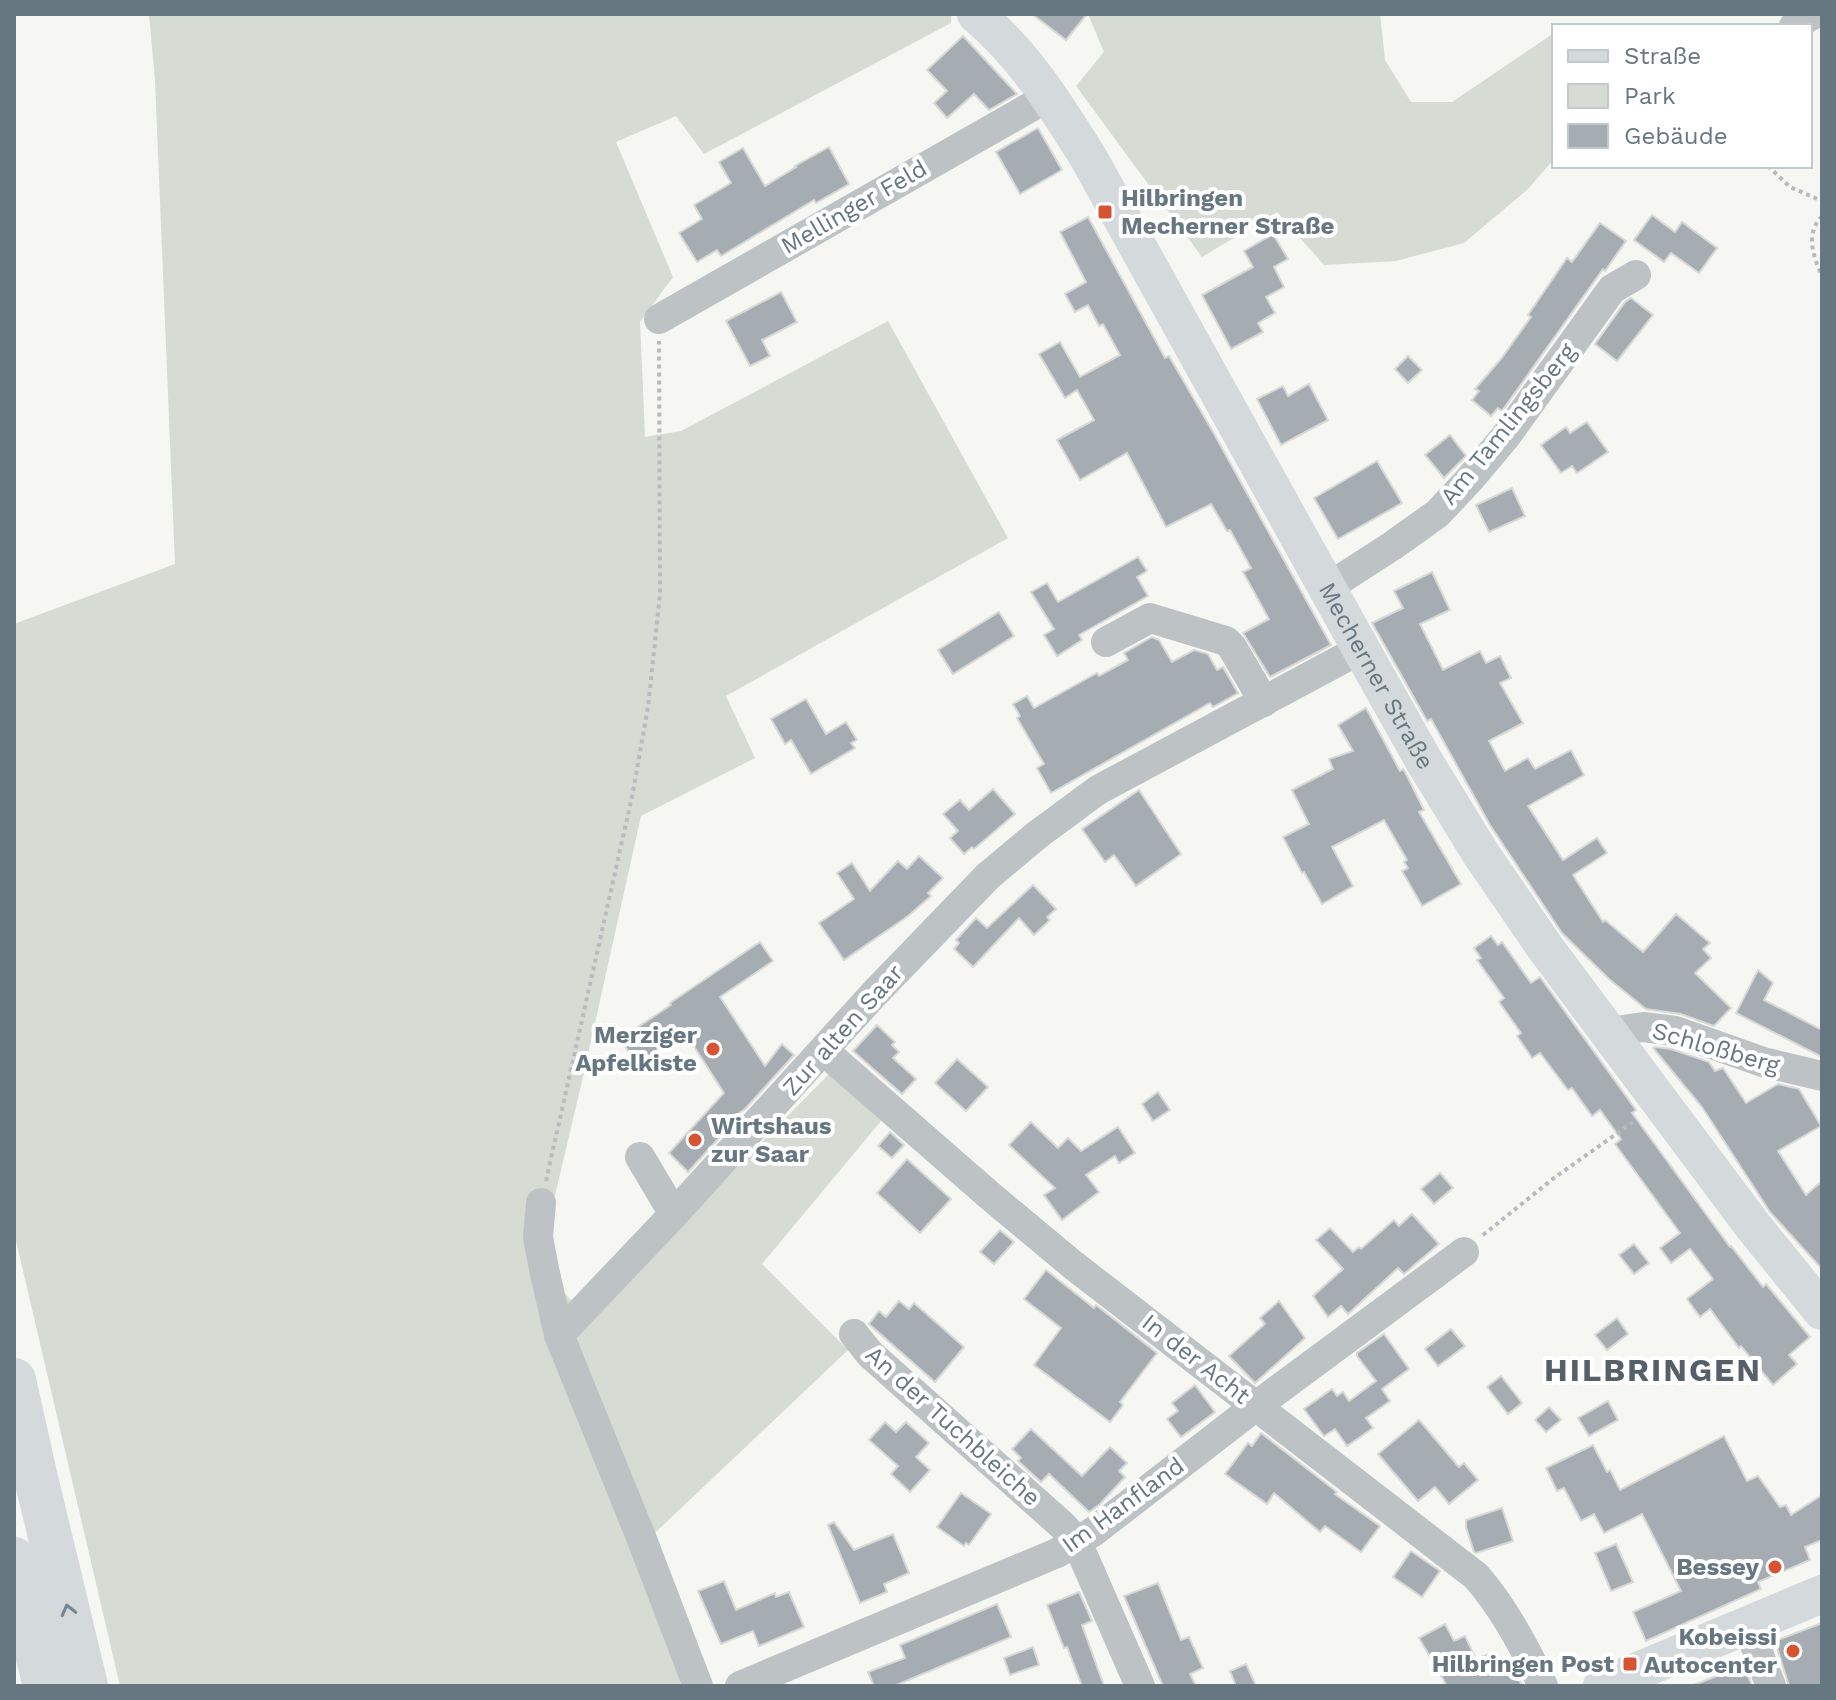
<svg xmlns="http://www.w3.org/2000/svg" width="1836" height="1700" viewBox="0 0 1836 1700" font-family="'Work Sans',sans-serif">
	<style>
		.green { fill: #d6dbd3 }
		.building { fill: #a5adb2; stroke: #d8d8d6; stroke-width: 2 }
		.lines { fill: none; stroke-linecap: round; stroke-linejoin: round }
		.path { stroke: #b8bbbd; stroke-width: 4; stroke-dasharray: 4 4; stroke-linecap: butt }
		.minor { stroke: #bdc2c5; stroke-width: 30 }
		.major { stroke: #d4d9dc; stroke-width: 38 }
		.highway { stroke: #d4d9dc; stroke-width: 44 }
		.oneway { stroke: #778690 }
		.poi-dot { fill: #d75433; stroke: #fff; stroke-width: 3 }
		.labels { text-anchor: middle; stroke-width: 8; stroke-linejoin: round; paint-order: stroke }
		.poi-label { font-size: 24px; font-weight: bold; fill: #677782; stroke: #fff; text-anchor: end }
		.street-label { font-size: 24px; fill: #677782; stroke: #fff }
		.district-label { font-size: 32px; font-weight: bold; letter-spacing: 2px; fill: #556068; stroke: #fff }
	</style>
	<rect width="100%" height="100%" fill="#f6f6f3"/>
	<!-- green -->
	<g class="green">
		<path d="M149,14h802v9l-247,131 -28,-38 -60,26 57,135 -33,45 5,115 36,-6 207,-110 120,217 -282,158 29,62 -114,58 -58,261 -32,135 2,48 11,32 23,27 244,-247 50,49 -119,143 86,86 -209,198 45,138h-564l-106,-454v-608l161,-60 -20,-484z"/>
		<path d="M1088,14h292l5,46 26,42h41l99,-67 3,7v117l-26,30 -64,54 -68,18 -72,4 -47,-53 -75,45 -126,-171 28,-34z"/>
	</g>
	<!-- building -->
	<g class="building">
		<path d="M1032,14h55l-21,26z"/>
		<path d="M963,36l54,58 -28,16 -15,-16 -27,24 -13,-15 13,-12 -20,-21z"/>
		<path d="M1038,128l24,42 -42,24 -24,-42z"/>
		<path d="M829,147l20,37 -33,19 -2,-3 -93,56 -4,-6 -20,12 -18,-29 23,-14 -8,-14 37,-22 -12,-21 24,-14 22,38 31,-19 -1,-1z"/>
		<path d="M1652,215l23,17 7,-10 35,26 -18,25 -28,-20 -7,9 -30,-22z"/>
		<path d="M1088,217l77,141 4,-2 44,76 118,213 -61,32 -27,-44 26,-14 -26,-47 8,-4 -21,-38 -3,1 -16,-27 -45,23 -39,-74 -47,27 -23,-40 37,-20 -17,-30 -12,8 -26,-44 21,-12 20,35 40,-22 -17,-31 -4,2 -11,-21 -13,7 -10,-18 21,-12 -26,-50z"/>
		<path d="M1600,223l26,18 -21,30 -2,-2 -101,142 -4,-3 -7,8 -19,-16 7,-9 -4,-2 26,-30 30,-42 -3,-2 39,-57 5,4z"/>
		<path d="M1273,234l15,25 -14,8 10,20 -18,10 9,16 -17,10 5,9 -32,17 -29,-54 51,-28 -9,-16z"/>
		<path d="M781,292l16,30 -35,18 8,16 -20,10 -24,-45z"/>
		<path d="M1631,298l22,17 -36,46 -22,-17 30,-42z"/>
		<path d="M1408,356l14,14 -14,13 -13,-14z"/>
		<path d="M1309,384l19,36 -47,25 -24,-46 26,-13 5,10z"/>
		<path d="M1587,422l21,30 -31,21 -5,-7 -11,7 -20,-28 25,-18 4,6z"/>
		<path d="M1450,435l16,21 -22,22 -19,-23z"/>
		<path d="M1377,461l25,42 -64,36 -24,-41z"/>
		<path d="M1512,488l13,28 -36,16 -13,-27z"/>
		<path d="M1138,557l9,14 -10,6 11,19 -69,39 3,5 -25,16 -13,-21 10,-6 -23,-37 16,-9 11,19z"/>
		<path d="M1432,572l18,38 -30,14 23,46 37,-19 6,12 14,-7 11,22 -11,5 23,40 -34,18 16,30 23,-13 7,11 36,-19 13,25 -56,31 35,54 34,-22 10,15 -34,22 30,47 2,-2 38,32 33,-38 34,29 -7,6 8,9 -16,15 36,35 -17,18 -33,-12 -35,-5 -37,-30 -47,-46 -72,-108 -59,-106 -4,2 -55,-98 31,-15 -9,-17z"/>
		<path d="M999,612l15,24 -61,38 -15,-24z"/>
		<path d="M1152,637l7,3 13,22 22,-12 14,4 9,16 6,-3 15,26 -25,14 -3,-4 -159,90 -14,-25 7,-4 -27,-46 3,-2 -7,-12 14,-8 7,12 63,-35 2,3 29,-16 -4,-7z"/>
		<path d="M806,699l20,35 20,-12 11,18 -6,3 4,5 -44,26 -20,-34 -6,4 -14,-25z"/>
		<path d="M1366,708l34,63 3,-2 2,3 19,38 -5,2 42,72 -39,22 -20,-35 6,-3 -4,-6 3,-2 -23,-40 -52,27 21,39 -31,18 -18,-32 -2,1 -19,-36 26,-13 -17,-34 41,-21 -4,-10 24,-8 -15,-26z"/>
		<path d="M993,789l22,25 -41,35 -2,-2 -8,7 -14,-16 8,-7 -15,-17 17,-14 9,10z"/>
		<path d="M1139,790l42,64 -45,32 -22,-31 -9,7 -23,-33z"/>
		<path d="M919,856l24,22 -15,15 3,3 -23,20 -64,44 -25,-37 35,-24 -17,-26 15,-10 18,28 28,-30 9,8z"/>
		<path d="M1033,885l23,24 -9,8 3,3 -16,15 -15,-17 -46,49 -19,-18 5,-6 -3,-3 20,-22 11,10z"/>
		<path d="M1491,936l7,9 4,-3 29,41 9,-6 96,133 -4,3 98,134 1,-1 32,41 3,-3 44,53 -21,18 8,9 -24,21 -32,-39 -2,2 -29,-39 -10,8 -13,-18 26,-20 -23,-30 -19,14 -11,-15 20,-15 -65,-89 6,-5 -21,-29 -8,6 -20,-28 -4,2 -28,-37 -8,5 -15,-22 4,-3 -22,-31 5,-4 -27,-38 4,-2 -7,-10z"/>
		<path d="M760,942l13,19 -53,36 45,69 17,-22 12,11 -49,54 -7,5 1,2 -51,56 -19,-19 55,-60 -40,-62 -47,33 -17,-25 51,-34 -1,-2z"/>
		<path d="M1758,970l15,13 -9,17 58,30v27l-86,-44z"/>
		<path d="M877,1025l18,17 -3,3 7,7 -6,6 23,21 -14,15 -49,-43z"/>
		<path d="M1655,1047l16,2 38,13 6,9 8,-3 23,35 32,-19 21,5 22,37 -43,25 28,44 16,-14v88l-52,-57 -68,-105 -49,-59z"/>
		<path d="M957,1059l31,28 -22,24 -31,-28z"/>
		<path d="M1158,1092l12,18 -17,11 -11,-17z"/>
		<path d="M1031,1122l27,26 10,-10 13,13 37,-24 17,26 -16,10 -4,-7 -29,19 13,17 -37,28 -18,-25 11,-7 -46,-43z"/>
		<path d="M890,1132l14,13 -12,13 -14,-12z"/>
		<path d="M907,1159l44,40 -31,34 -43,-40z"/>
		<path d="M1440,1173l13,15 -19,16 -13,-15z"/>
		<path d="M1412,1214l27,30 -35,30 -6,-6 -50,46 -7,-8 -13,11 -15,-21 30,-27 -27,-29 14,-12 23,24 6,-5 2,2 33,-29 5,6z"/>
		<path d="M1000,1230l14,12 -20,22 -14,-12z"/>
		<path d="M1634,1244l15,19 -15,11 -15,-19z"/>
		<path d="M1046,1270l48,38 2,-3 61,48 -37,49 3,3 -13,17 -76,-57 27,-37 -37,-29z"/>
		<path d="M899,1301l10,8 5,-6 50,44 -29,35 -66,-58 10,-13 7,6z"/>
		<path d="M1279,1301l26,37 -50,45 -26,-27 36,-32 -5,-6z"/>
		<path d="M1617,1318l11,16 -21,16 -12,-15z"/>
		<path d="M1451,1329l14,17 -27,20 -13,-17z"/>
		<path d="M1384,1334l25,35 -27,20 8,12 -24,17 7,10 -26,18 -12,-17 -11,7 -20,-27 28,-20 5,7 6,-4 6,9 27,-20 -19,-25v-3z"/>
		<path d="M1501,1376l21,27 -14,11 -21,-27z"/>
		<path d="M1195,1385l20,27 -34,25 -14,-18 11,-8 -6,-8z"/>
		<path d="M1608,1401l10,19 -29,16 -11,-18z"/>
		<path d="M1549,1407l12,13 -15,12 -11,-12z"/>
		<path d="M1419,1420l40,47 5,-4 14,17 -29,24 -14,-17 -17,14 -40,-47z"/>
		<path d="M885,1422l11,10 10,-10 23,21 -13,14 14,13 -20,22 -19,-18 7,-8 -29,-26z"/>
		<path d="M1031,1429l51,47 28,-29 17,16 -8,8 6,6 -25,27 -11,8 -40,-38 -8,8 -23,-21 3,-3 -9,-9z"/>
		<path d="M1261,1433l76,59 -2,2 45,32 -19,26 -36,-26 -5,6 -46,-39 -7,11 -42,-30 23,-31 4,3z"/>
		<path d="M1724,1436l23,45 11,-5 22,31 6,-2 5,10 31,-20v45l-17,7 5,13 -52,22 3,7 -115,52 -13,-29 48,-21 -39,-77 -38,19 -10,-19 -13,7 -17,-33 -7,3 -11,-23 47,-23 14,27 3,-2 10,20z"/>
		<path d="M961,1493l30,21 -22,31 -3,-2 -2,3 -27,-19z"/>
		<path d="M1502,1508l11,33 -37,12 -2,-1 -8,-25v-7z"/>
		<path d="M834,1522l20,28 39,-16 16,39 -25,11 3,8 -27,11 -32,-78z"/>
		<path d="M1616,1544l17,38 -22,9 -16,-38z"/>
		<path d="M1411,1551l29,20 -18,26 -29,-20z"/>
		<path d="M724,1581l12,29 39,-17 1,4 13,-5 15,35 -45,19 -6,-15 -32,13 -23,-53z"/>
		<path d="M1158,1583l23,57 8,-3 14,31 -13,6 6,12h-33l-39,-90z"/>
		<path d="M1079,1592l13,29 -10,4 22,61h-22l-15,-39 -3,1 -17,-43z"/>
		<path d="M997,1604l14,33 -117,49h-20l-6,-14 37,-14 -5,-13z"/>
		<path d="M1822,1623v63h-33l-14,-45z"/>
		<path d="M1445,1624l9,17 11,-5 11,23 15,-6 6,14 14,-5 11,24h-75l-28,-48z"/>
		<path d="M1033,1647l6,18 -29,10 -6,-17z"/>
		<path d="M1246,1664l10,22h-20l-6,-15z"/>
		<path d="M1744,1665l8,21h-58v-1z"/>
	</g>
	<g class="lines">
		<!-- path -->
		<g class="path">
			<path d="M1768,166l22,21 32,14"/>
			<path d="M1822,216c-17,18 -9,40 0,60"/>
			<path d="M546,1181l87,-389 15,-85 12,-113 -1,-253"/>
			<path d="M1483,1235l71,-57 82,-58"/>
		</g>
		<!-- minor -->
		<g class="minor">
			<path d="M1794,26l20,-12"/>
			<path d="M659,319l391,-223"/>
			<path d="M1327,588l65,-42 45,-32 32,-34 37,-44 106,-147 24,-14"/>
			<path d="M1106,642l44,-24 76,23 6,6 32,55"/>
			<path d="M1609,1032l34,-5 32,4 88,31 59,14"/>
			<path d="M824,1051l165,144 84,70 403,311c28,32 49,71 67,110"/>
			<path d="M640,1157l34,57"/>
			<path d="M541,1203l-3,34 6,32 15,66 82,202 57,149"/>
			<path d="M854,1334l16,20 193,172 14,16 63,144"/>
			<path d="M559,1335l115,-121 200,-220 114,-118 49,-41 61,-45 263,-141"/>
			<path d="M1747,1624l24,62"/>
			<path d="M740,1686l317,-133 36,-21 163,-126 208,-154"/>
		</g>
		<!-- major -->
		<g class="major">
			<path id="s1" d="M976,14c49,42 78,89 112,143l273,492 63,112 57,93 63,92 117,157 92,123 69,85"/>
			<path d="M1602,1686l220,-92"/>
		</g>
		<!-- highway -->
		<g class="highway">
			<path d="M14,1380l21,94 51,212"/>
			<path d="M14,1559l31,127"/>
		</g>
	</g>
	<!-- one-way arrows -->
	<defs><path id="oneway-chevron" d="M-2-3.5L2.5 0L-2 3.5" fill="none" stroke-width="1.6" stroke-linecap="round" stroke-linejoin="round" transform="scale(2)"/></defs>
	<use class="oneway" href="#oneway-chevron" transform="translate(68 1610) rotate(-104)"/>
	<!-- markers -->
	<g class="poi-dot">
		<rect x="1097" y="204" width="16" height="16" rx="4"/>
		<circle cx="713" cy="1049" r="8"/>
		<circle cx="695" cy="1140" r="8"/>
		<circle cx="1775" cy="1567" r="8"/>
		<circle cx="1793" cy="1651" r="8"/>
		<rect x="1622" y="1656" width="16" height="16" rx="4"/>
	</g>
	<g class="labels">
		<!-- poi labels -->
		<g class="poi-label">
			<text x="1121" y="206" text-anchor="start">Hilbringen<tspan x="1121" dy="28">Mecherner Straße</tspan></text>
			<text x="697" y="1043">Merziger<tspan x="697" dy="28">Apfelkiste</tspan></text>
			<text x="711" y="1134" text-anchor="start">Wirtshaus<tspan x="711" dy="28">zur Saar</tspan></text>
			<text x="1759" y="1575">Bessey</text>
			<text x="1777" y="1645">Kobeissi<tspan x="1777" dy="28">Autocenter</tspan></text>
			<text x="1614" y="1672">Hilbringen Post</text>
		</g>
		<!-- street labels -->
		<g class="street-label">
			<text transform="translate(854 207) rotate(-30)" y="8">Mellinger Feld</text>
			<text transform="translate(1508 424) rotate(-51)" y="8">Am Tamlingsberg</text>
			<text dy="8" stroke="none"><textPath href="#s1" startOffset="776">Mecherner Straße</textPath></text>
			<text transform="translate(843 1030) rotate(-48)" y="8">Zur alten Saar</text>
			<text transform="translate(1716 1048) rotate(16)" y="8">Schloßberg</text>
			<text transform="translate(1196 1359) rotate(38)" y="8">In der Acht</text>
			<text transform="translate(953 1426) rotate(42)" y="8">An der Tuchbleiche</text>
			<text transform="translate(1123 1505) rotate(-36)" y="8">Im Hanfland</text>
		</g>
		<!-- district labels -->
		<g class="district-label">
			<text x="1653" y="1381">HILBRINGEN</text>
		</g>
	</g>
	<!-- border -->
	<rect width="1836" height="1700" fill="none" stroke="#677782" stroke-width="32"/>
	<!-- legend -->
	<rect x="1552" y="24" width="260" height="144" fill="#ffffff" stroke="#c2c9cd" stroke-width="2"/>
	<rect x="1568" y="50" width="40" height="12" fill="#d4d9dc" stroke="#c2c9cd" stroke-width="2"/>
	<text x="1624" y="64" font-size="24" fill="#677782">Straße</text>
	<rect x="1568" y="84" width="40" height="24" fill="#d6dbd3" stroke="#c2c9cd" stroke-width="2"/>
	<text x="1624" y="104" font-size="24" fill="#677782">Park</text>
	<rect x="1568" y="124" width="40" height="24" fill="#a5adb2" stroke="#c2c9cd" stroke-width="2"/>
	<text x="1624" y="144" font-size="24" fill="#677782">Gebäude</text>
</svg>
